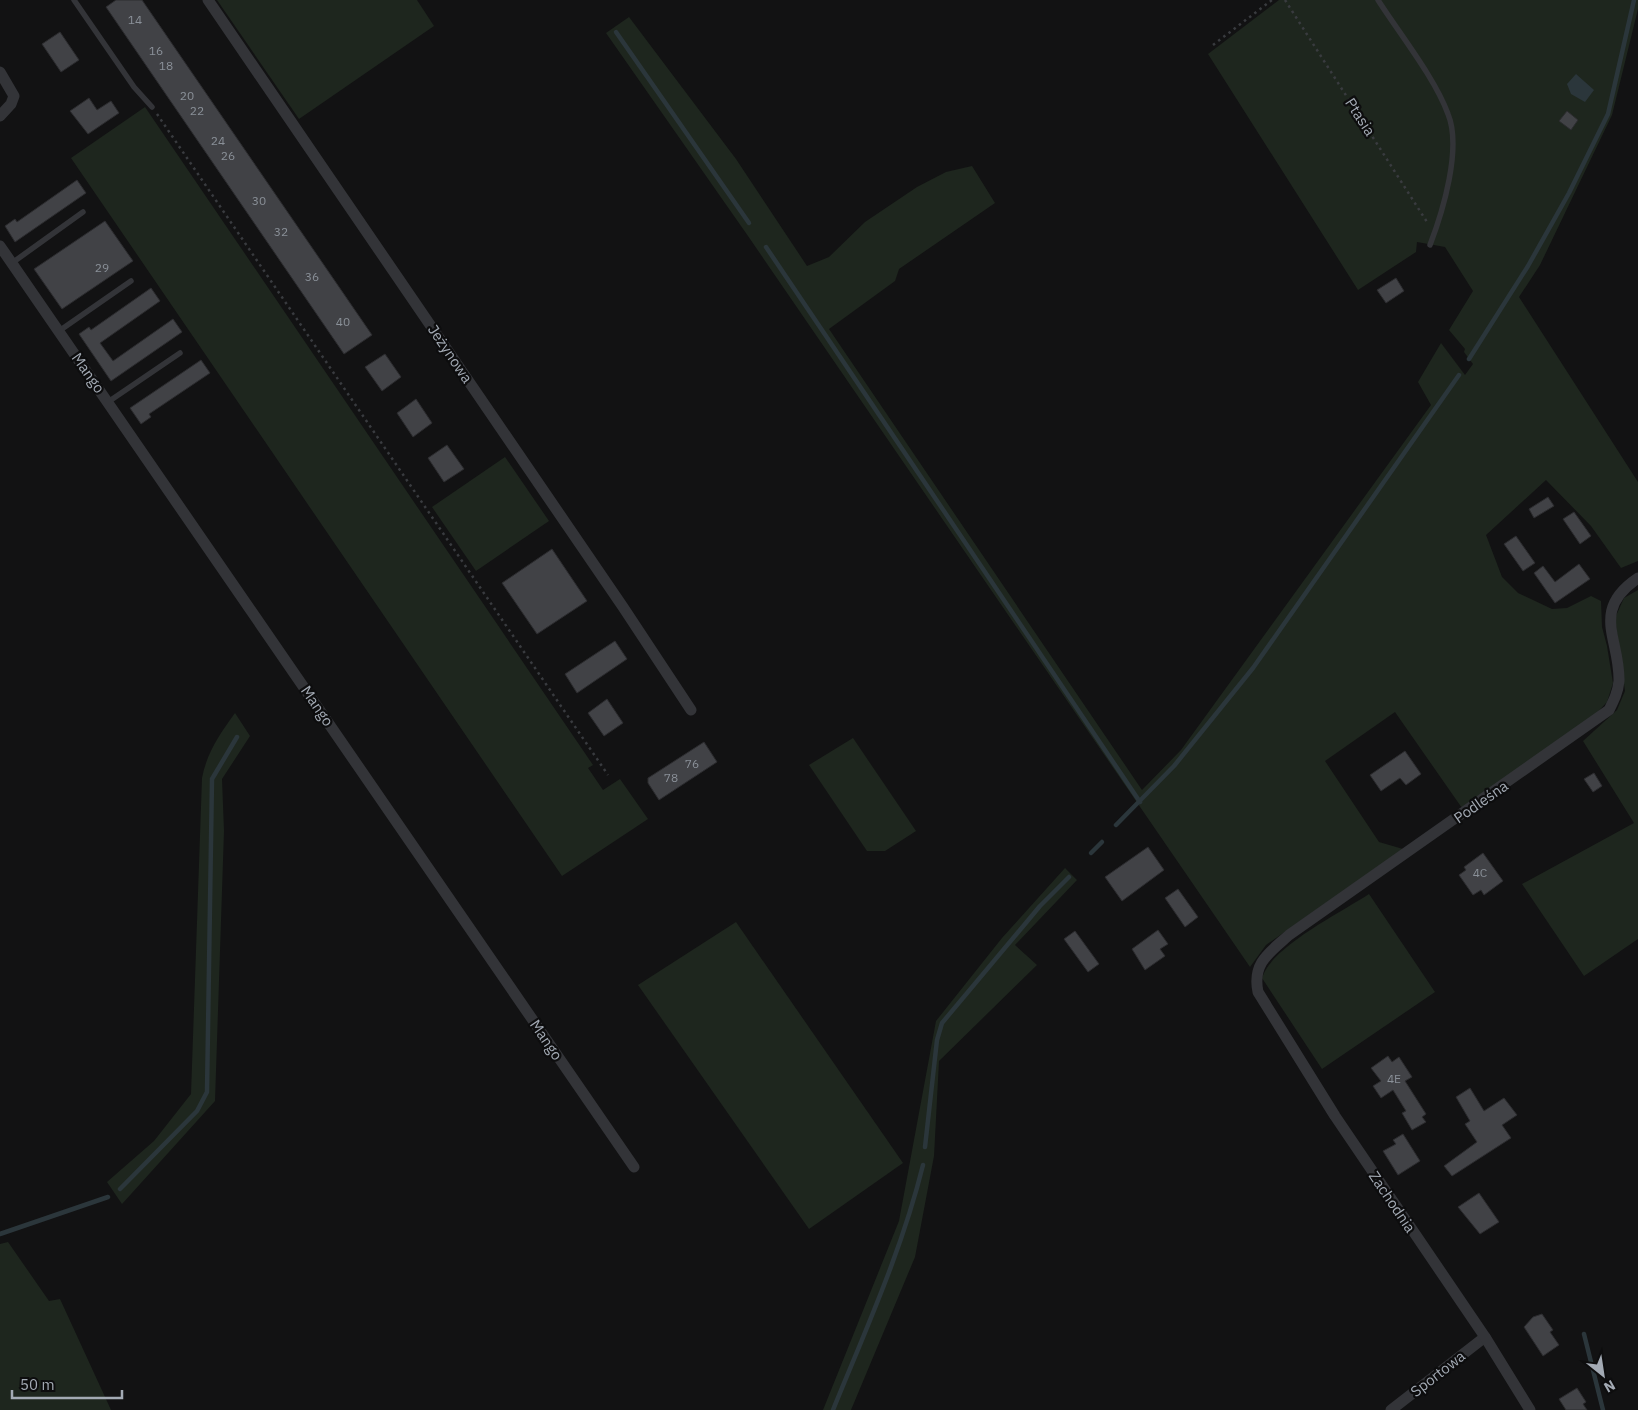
<svg xmlns="http://www.w3.org/2000/svg" width="1638" height="1410" viewBox="0 0 1638 1410" font-family="'IBM Plex Sans',sans-serif">
	<style>
		.green { fill: #1e261e }
		.water { fill: #2b363b }
		.lines { fill: none; stroke-linecap: round; stroke-linejoin: round }
		.stream { stroke: #2b363b; stroke-width: 4.5 }
		.building { fill: #414246; stroke: #2c2c2f }
		.path { stroke: #393b3f; stroke-width: 2.5; stroke-dasharray: 2.5 4; stroke-linecap: butt }
		.service { stroke: #333438; stroke-width: 5.5 }
		.minor { stroke: #333438; stroke-width: 11 }
		.labels { text-anchor: middle; stroke-width: 4.5; stroke-linejoin: round; paint-order: stroke }
		.number-label { font-size: 12px; fill: #8a9098 }
		.street-label { font-size: 15px; fill: #a3aab4; stroke: #0d0d0e }
	</style>
	<rect width="100%" height="100%" fill="#121213"/>
	<!-- green -->
	<g class="green">
		<path d="M217,0h200l17,26 -135,93z"/>
		<path d="M1279,0h359v9l-26,106 -72,150 -21,32 119,185v79l-17,7 -30,-42 -45,-46 -60,55 16,42 16,16 34,16 15,-1 24,-12 10,5 1,26 5,19 6,37 -6,19 -13,14 -132,92 -67,-96 -70,49 54,81 24,7 -137,96 -16,22 -502,-731 -142,-203 23,-16 107,142 71,107 22,-9 36,-35 52,-35 29,-15 26,-6 23,37 -96,66 -4,12 -66,48 313,461 39,-40 250,-345 -13,-23 23,-39 24,32 8,-11 -9,-12 1,-3 -16,-19 24,-39 -28,-44 -28,-5 -1,10 -58,38 -150,-236z"/>
		<path d="M145,107l448,658 -5,3 15,22 17,-11 28,40 -86,57 -491,-718z"/>
		<path d="M505,457l44,64 -73,50 -44,-64z"/>
		<path d="M1638,590v349l-54,37 -62,-92 112,-61 -51,-82 34,-31 8,-19 -10,-73 9,-20z"/>
		<path d="M235,713l15,23 -28,43 2,52 -9,270 -93,103 -15,-22 47,-41 37,-47 11,-316c5,-26 18,-44 33,-65z"/>
		<path d="M853,738l63,93 -31,20h-18l-58,-86z"/>
		<path d="M1065,868l12,12 -62,65 22,20 -98,96 -5,95 -19,101 -64,153h-28l76,-189 37,-200 66,-83z"/>
		<path d="M1369,894l66,98 -113,77 -60,-91c9,-31 78,-65 107,-84z"/>
		<path d="M736,922l167,241 -94,66 -171,-244z"/>
		<path d="M8,1242l41,59 11,-2 51,111h-111v-166z"/>
	</g>
	<!-- water -->
	<path class="water" d="M1576,74l18,16 -9,12 -14,-8 -4,-10z"/>
	<g class="lines">
		<!-- stream -->
		<g class="stream">
			<path d="M616,32l133,191"/>
			<path d="M766,247l374,555"/>
			<path d="M1469,359l59,-93 41,-73 39,-79 26,-114"/>
			<path d="M1116,825l58,-59 79,-98 206,-293"/>
			<path d="M1091,853l11,-11"/>
			<path d="M925,1147l12,-107 5,-17 98,-117 29,-29"/>
			<path d="M120,1189l77,-78 10,-19 5,-313 25,-42"/>
			<path d="M0,1234l108,-37"/>
			<path d="M1584,1334l19,76"/>
			<path d="M833,1410c33,-81 69,-160 90,-245"/>
		</g>
	</g>
	<!-- building -->
	<g class="building">
		<path d="M116,0h26l230,335 -28,19 -238,-347z"/>
		<path d="M60,32l19,28 -18,12 -19,-28z"/>
		<path d="M89,98l8,12 14,-9 8,12 -31,21 -18,-23z"/>
		<path d="M1567,111l11,9 -7,10 -12,-9z"/>
		<path d="M77,180l9,13 -71,49 -10,-16 10,-7 2,3z"/>
		<path d="M105,221l28,40 -71,48 -28,-40z"/>
		<path d="M1396,278l8,13 -18,12 -9,-13z"/>
		<path d="M151,288l9,13 -60,42 13,18 60,-42 9,13 -71,49 -32,-47 10,-7 2,3z"/>
		<path d="M385,354l16,23 -19,14 -17,-24z"/>
		<path d="M201,360l9,13 -61,41 2,3 -10,7 -11,-16z"/>
		<path d="M416,399l16,24 -19,14 -16,-24z"/>
		<path d="M447,445l17,24 -20,13 -16,-24z"/>
		<path d="M1548,497l6,9 -20,12 -5,-9z"/>
		<path d="M1574,512l17,24 -11,8 -17,-25z"/>
		<path d="M1516,536l19,27 -12,8 -19,-27z"/>
		<path d="M552,549l35,52 -50,33 -35,-51z"/>
		<path d="M1579,564l11,15 -35,24 -21,-30 9,-7 12,16z"/>
		<path d="M615,641l12,18 -50,34 -12,-19z"/>
		<path d="M607,699l16,24 -19,13 -16,-23z"/>
		<path d="M704,742l13,20 -58,38 -11,-17v-5z"/>
		<path d="M1405,751l16,23 -15,11 -6,-7 -19,13 -11,-16z"/>
		<path d="M1594,773l8,13 -9,6 -9,-13z"/>
		<path d="M1148,847l16,23 -42,31 -17,-24z"/>
		<path d="M1483,853l20,28 -19,14 -3,-5 -8,5 -14,-20 7,-5 -2,-3z"/>
		<path d="M1178,889l20,28 -13,10 -20,-29z"/>
		<path d="M1158,930l10,14 -8,5 5,7 -20,14 -13,-21z"/>
		<path d="M1075,931l24,33 -11,8 -24,-33z"/>
		<path d="M1388,1056l4,6 7,-5 13,20 -7,4 21,33 -4,3 4,5 -14,8 -10,-17 4,-2 -13,-21 -12,8 -8,-12 8,-5 -10,-13z"/>
		<path d="M1470,1088l14,23 20,-13 13,17 -15,10 9,13 -59,38 -8,-10 33,-24 -12,-18 5,-3 -14,-24z"/>
		<path d="M1403,1134l17,27 -22,14 -15,-24 13,-7 -3,-4z"/>
		<path d="M1479,1193l20,29 -19,12 -22,-27z"/>
		<path d="M1542,1314l11,16 -3,2 9,13 -16,11 -19,-29 9,-10z"/>
		<path d="M1577,1388l9,14 -3,2 4,6h-21l-7,-11z"/>
	</g>
	<g class="lines">
		<!-- path -->
		<g class="path">
			<path d="M1285,0l142,222"/>
			<path d="M1213,45l59,-45"/>
			<path d="M157,114l451,661"/>
		</g>
		<!-- service -->
		<g class="service">
			<path d="M74,0l60,87 18,20"/>
			<path d="M1378,0c21,33 57,78 70,114 14,34 -5,97 -18,131"/>
			<path d="M12,263l71,-51"/>
			<path d="M59,331l72,-50"/>
			<path d="M108,402l72,-49"/>
		</g>
		<!-- minor -->
		<g class="minor">
			<path d="M208,0l415,607 68,103"/>
			<path d="M0,72l14,24 -3,8 -11,12"/>
			<path d="M0,246l634,921"/>
			<path d="M1391,1410l94,-73"/>
			<path d="M1530,1410l-45,-73 -150,-221 -77,-124c-6,-29 11,-39 31,-57l320,-225c5,-10 9,-18 10,-29 1,-42 -29,-71 19,-103"/>
		</g>
	</g>
	<g class="labels">
		<!-- number labels -->
		<g class="number-label">
			<text x="135" y="24">14</text>
			<text x="156" y="55">16</text>
			<text x="166" y="70">18</text>
			<text x="187" y="100">20</text>
			<text x="197" y="115">22</text>
			<text x="218" y="145">24</text>
			<text x="228" y="160">26</text>
			<text x="259" y="205">30</text>
			<text x="281" y="236">32</text>
			<text x="102" y="272">29</text>
			<text x="312" y="281">36</text>
			<text x="343" y="326">40</text>
			<text x="692" y="768">76</text>
			<text x="671" y="782">78</text>
			<text x="1480" y="877">4C</text>
			<text x="1394" y="1083">4E</text>
		</g>
		<!-- street labels -->
		<g class="street-label">
			<text transform="translate(1360 117) rotate(57)" y="5">Ptasia</text>
			<text transform="translate(450 354) rotate(56)" y="5">Jeżynowa</text>
			<text transform="translate(88 373) rotate(55)" y="5">Mango</text>
			<text transform="translate(317 706) rotate(56)" y="5">Mango</text>
			<text transform="translate(1481 802) rotate(-35)" y="5">Podleśna</text>
			<text transform="translate(546 1040) rotate(56)" y="5">Mango</text>
			<text transform="translate(1392 1202) rotate(56)" y="5">Zachodnia</text>
			<text transform="translate(1438 1374) rotate(-38)" y="5">Sportowa</text>
		</g>
	</g>
	<!-- north arrow -->
	<g transform="translate(1603 1375) rotate(150)" stroke="#0d0d0e" stroke-width="4" paint-order="stroke">
	<path d="M0-4L9 19L0 12L-9 19Z" fill="#a3aab4"/>
	<text y="-8" font-size="14" font-weight="bold" text-anchor="middle" fill="#a3aab4">N</text>
	</g>
	<!-- scale -->
	<path d="M12 1390v8h110v-8" fill="none" stroke="#a3aab4" stroke-width="2.5"/>
	<text x="20" y="1390" font-size="15" fill="#a3aab4" stroke="#0d0d0e" stroke-width="4" paint-order="stroke">50 m</text>
</svg>
